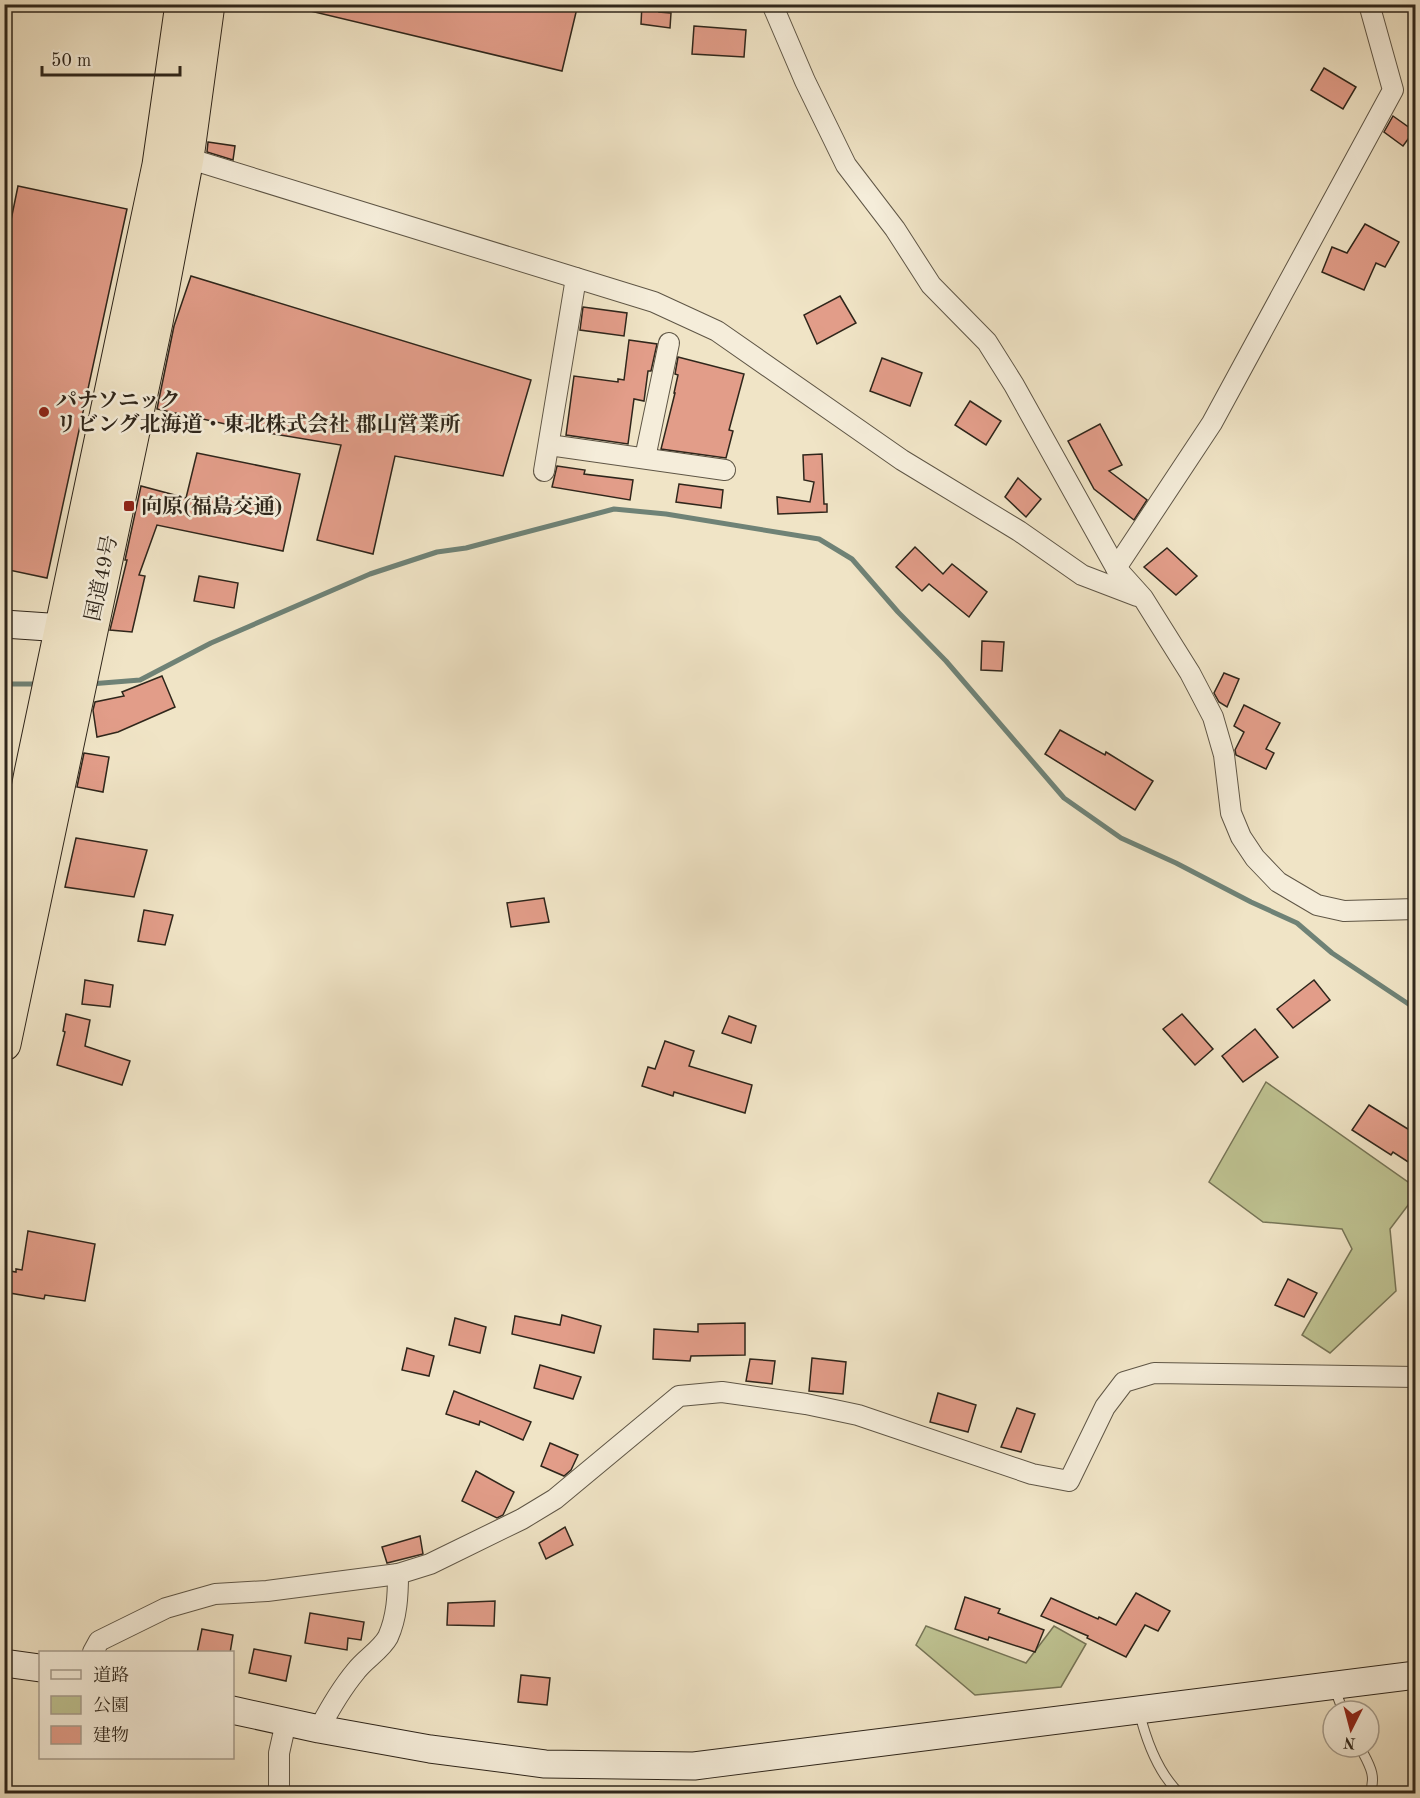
<svg xmlns="http://www.w3.org/2000/svg" width="1420" height="1798" viewBox="0 0 1420 1798" font-family="'Old Standard TT','Noto Serif JP',serif">
	<style>
		.green { fill: #bec291; stroke: #767456; stroke-width: 1.5 }
		.lines { fill: none; stroke-linecap: round; stroke-linejoin: round }
		.stream { stroke: #6f8276; stroke-width: 5 }
		.building { fill: #e29d89; stroke: #2f261b; stroke-width: 1.5 }
		.lane-casing { stroke: #5f5646; stroke-width: 11 }
		.street-casing { stroke: #5f5646; stroke-width: 22 }
		.secondary-casing { stroke: #2f261b; stroke-width: 29 }
		.highway-casing { stroke: #2f261b; stroke-width: 35 }
		.lane { stroke: #f5edda; stroke-width: 9 }
		.street { stroke: #f5edda; stroke-width: 20 }
		.secondary { stroke: #f5edda; stroke-width: 27 }
		.highway { stroke: #f0e4c6; stroke-width: 33 }
		.poi-dot { fill: #8f2418; stroke: #f5edda; stroke-width: 2 }
		.labels { text-anchor: middle; stroke-width: 5; stroke-linejoin: round; paint-order: stroke }
		.poi-label { font-size: 21px; font-weight: bold; fill: #2f261b; stroke: #f5edda; text-anchor: start }
		.street-label { font-size: 21px; fill: #2f261b; stroke: #f5edda }
	</style>
	<rect width="100%" height="100%" fill="#f0e4c6"/>
	<filter id="stains"><feTurbulence type="fractalNoise" baseFrequency=".00333" numOctaves="4"/><feColorMatrix values="0 0 0 0 .2 0 0 0 0 .09 0 0 0 0 .02 0 0 0 .5 -.17"/></filter>
	<radialGradient id="worn" r=".72"><stop offset=".6" stop-color="#630" stop-opacity="0"/><stop offset="1" stop-color="#630" stop-opacity=".3"/></radialGradient>
	<!-- green -->
	<g class="green">
		<path d="M1266,1082l149,105v9l-25,33 6,62 -66,62 -28,-18 50,-86 -10,-20 -79,-7 -54,-40z"/>
		<path d="M926,1626l100,37 28,-37 32,18 -25,43 -86,8 -59,-50z"/>
	</g>
	<g class="lines">
		<!-- stream -->
		<g class="stream">
			<path d="M4,684h34"/>
			<path d="M90,684l50,-4 71,-37 159,-69 67,-22 29,-4 148,-39 52,5 153,25 33,20 46,53 48,49 118,137 57,40 55,25 75,39 46,21 35,30 84,56"/>
		</g>
	</g>
	<!-- building -->
	<g class="building">
		<path d="M307,4h271l-16,67 -256,-61z"/>
		<path d="M642,4h18l-1,8 12,1 -1,15 -29,-4z"/>
		<path d="M694,26l52,4 -2,27 -52,-3z"/>
		<path d="M1324,68l32,19 -13,22 -32,-19z"/>
		<path d="M1393,116l21,15 -11,15 -19,-14z"/>
		<path d="M208,142l27,4 -2,14 -26,-8z"/>
		<path d="M18,186l109,23 -80,369 -43,-9v-315z"/>
		<path d="M1365,224l34,18 -14,25 -9,-4 -12,27 -42,-18 10,-25 15,6z"/>
		<path d="M191,276l340,104 -28,96 -108,-20 -22,98 -56,-14 24,-95 -79,-13 -105,-23 17,-83z"/>
		<path d="M840,296l16,27 -39,21 -13,-29z"/>
		<path d="M583,307l44,6 -3,23 -44,-6z"/>
		<path d="M629,340l28,4 -6,27h-3l-4,30 -10,-2 -6,45 -62,-9 8,-59 44,6v-3l6,1z"/>
		<path d="M678,357l66,17 -15,56 4,1 -7,27 -65,-9 14,-56h-1l4,-18 -3,-1z"/>
		<path d="M882,358l40,15 -12,33 -40,-15z"/>
		<path d="M970,401l31,20 -15,24 -31,-20z"/>
		<path d="M1100,424l22,41 -13,6 38,29 -13,20 -40,-31 -26,-48z"/>
		<path d="M197,453l103,21 -17,77 -126,-26 -18,50 6,1 -13,56 -22,-2 17,-70h-2l16,-74 45,12z"/>
		<path d="M822,454l2,50h3v8l-49,2 -1,-17 33,5 4,-20 -10,-2 -1,-25z"/>
		<path d="M557,466l28,4 -1,4 49,6 -3,20 -78,-13z"/>
		<path d="M1018,478l23,21 -15,18 -21,-20z"/>
		<path d="M679,484l44,6 -2,18 -45,-6z"/>
		<path d="M915,547l28,27 9,-10 35,28 -18,25 -40,-33 -7,7 -26,-24z"/>
		<path d="M1167,548l30,28 -21,19 -32,-28z"/>
		<path d="M199,576l39,7 -4,25 -40,-7z"/>
		<path d="M982,641l22,1 -2,29 -21,-1z"/>
		<path d="M1224,673l15,6 -12,28 -8,-5 -5,-9z"/>
		<path d="M162,676l13,31 -57,25 -21,5 -4,-27 2,-8 29,-6 -2,-4z"/>
		<path d="M1244,705l36,18 -14,26 8,4 -8,16 -30,-14 -1,-5 9,-18 -10,-6z"/>
		<path d="M1060,730l45,25 1,-3 47,29 -18,29 -90,-56z"/>
		<path d="M84,753l25,4 -6,35 -26,-5z"/>
		<path d="M76,838l71,12 -13,47 -69,-10z"/>
		<path d="M544,898l5,24 -38,5 -4,-24z"/>
		<path d="M144,910l29,5 -8,30 -27,-4z"/>
		<path d="M85,980l28,5 -3,22 -28,-3z"/>
		<path d="M1314,980l16,20 -37,28 -16,-19z"/>
		<path d="M66,1014l24,6 -5,26 45,15 -8,24 -65,-20 8,-33 -2,-1z"/>
		<path d="M1182,1014l31,35 -18,16 -32,-36z"/>
		<path d="M729,1016l27,10 -5,17 -29,-10z"/>
		<path d="M1255,1029l23,28 -35,25 -21,-26z"/>
		<path d="M665,1041l29,10 -5,15 63,19 -7,28 -71,-21 -1,4 -31,-10 6,-19 7,2z"/>
		<path d="M1369,1105l47,29v33l-23,-15 -2,3 -39,-25z"/>
		<path d="M28,1231l67,13 -10,57 -40,-6 -1,4 -40,-7v-22l12,2v-3l6,1z"/>
		<path d="M1288,1279l29,14 -13,24 -29,-12z"/>
		<path d="M562,1315l39,11 -7,27 -82,-19 3,-18 45,9z"/>
		<path d="M455,1318l31,9 -6,26 -31,-8z"/>
		<path d="M745,1323v32l-54,1 -1,5 -37,-2 1,-30 44,3v-8z"/>
		<path d="M407,1348l27,8 -5,20 -27,-6z"/>
		<path d="M812,1358l34,4 -3,32 -34,-3z"/>
		<path d="M750,1359l25,2 -3,23 -26,-3z"/>
		<path d="M540,1365l41,12 -8,22 -39,-11z"/>
		<path d="M454,1391l77,31 -8,18 -43,-19 -1,4 -33,-11z"/>
		<path d="M938,1393l38,12 -8,27 -38,-10z"/>
		<path d="M1017,1408l18,6 -14,38 -20,-5z"/>
		<path d="M550,1443l28,12 -7,15 -7,6 -23,-10z"/>
		<path d="M476,1471l38,21 -11,23 -6,3 -35,-17z"/>
		<path d="M565,1527l8,18 -27,14 -7,-16z"/>
		<path d="M420,1536l3,18 -36,9 -5,-16z"/>
		<path d="M1136,1593l34,18 -12,20 -13,-6 -19,32 -39,-19 1,-2 -47,-20 10,-18 47,21 1,-2 17,8z"/>
		<path d="M965,1597l35,12 -2,4 46,17 -9,22 -46,-15 -1,3 -33,-11z"/>
		<path d="M495,1601l-1,25 -47,-1 1,-22z"/>
		<path d="M310,1613l54,9 -3,18 -13,-2 -1,12 -42,-7z"/>
		<path d="M202,1629l31,6 -3,18h-33z"/>
		<path d="M254,1649l37,7 -5,25 -37,-8z"/>
		<path d="M521,1675l29,3 -3,27 -29,-3z"/>
	</g>
	<g class="lines">
		<!-- lane casing -->
		<g class="lane-casing">
			<g id="lane">
				<path d="M1334,1687l9,24"/>
				<path d="M1139,1711c7,29 19,62 41,83"/>
				<path d="M1360,1747c8,16 18,29 9,47"/>
			</g>
		</g>
		<!-- street casing -->
		<g class="street-casing">
			<g id="street">
				<path d="M772,4l33,77 41,84 49,64 36,56 56,57 27,43 102,183 27,30 47,75 23,44 11,38 7,58 10,24 14,21 23,24 39,23 27,6 72,-2"/>
				<path d="M187,158l467,144 63,29 185,129 117,71 63,44 55,21"/>
				<path d="M549,445l176,25"/>
				<path d="M645,458l24,-115"/>
				<path d="M544,471l32,-193"/>
				<path d="M1116,568l96,-145 181,-333 -24,-86"/>
				<path d="M93,1652l6,-11 67,-33 49,-14 52,-3 131,-17 32,-10 92,-45 33,-20 124,-103 43,-4 84,12 52,11 174,59 37,7 36,-74 19,-25 30,-9 262,4"/>
				<path d="M319,1729c11,-21 22,-40 37,-58 9,-12 25,-21 32,-34 9,-20 10,-42 10,-63"/>
				<path d="M279,1794v-41l7,-31"/>
			</g>
		</g>
		<!-- secondary casing -->
		<g class="secondary-casing">
			<g id="secondary">
				<path d="M4,624l59,4"/>
				<path d="M4,1663l36,5"/>
				<path d="M232,1710l87,19 111,20 115,15 149,2 722,-91"/>
			</g>
		</g>
		<!-- highway casing -->
		<g class="highway-casing">
			<g id="highway">
				<path d="M4,914l27,-141 128,-608 23,-161"/>
				<path d="M4,1044l152,-722 31,-164 21,-154"/>
			</g>
		</g>
		<!-- lane -->
		<use href="#lane" class="lane"/>
		<!-- street -->
		<use href="#street" class="street"/>
		<!-- secondary -->
		<use href="#secondary" class="secondary"/>
		<!-- highway -->
		<use href="#highway" class="highway"/>
	</g>
	<!-- markers -->
	<g class="poi-dot">
		<circle cx="44" cy="412" r="6"/>
		<rect x="123" y="500" width="12" height="12" rx="3"/>
	</g>
	<g class="labels">
		<!-- poi labels -->
		<g class="poi-label">
			<text x="56" y="407">パナソニック<tspan x="56" dy="24">リビング北海道・東北株式会社 郡山営業所</tspan></text>
			<text x="141" y="513">向原(福島交通)</text>
		</g>
		<!-- street labels -->
		<g class="street-label">
			<text transform="translate(101 578) rotate(-78)" y="7">国道49号</text>
		</g>
	</g>
	<!-- margin -->
	<rect width="1420" height="1798" fill="none" stroke="#f0e4c6" stroke-width="24"/>
	<rect x="6" y="6" width="1408" height="1786" fill="none" stroke="#2f261b" stroke-width="3"/>
	<rect x="12" y="12" width="1396" height="1774" fill="none" stroke="#2f261b" stroke-width="1.5"/>
	<!-- legend -->
	<rect x="39" y="1651" width="195" height="108" fill="#f5edda" stroke="#a69d8e" stroke-width="1.5"/>
	<rect x="51" y="1670" width="30" height="9" fill="#f5edda" stroke="#a69d8e" stroke-width="1.5"/>
	<text x="93" y="1681" font-size="18" fill="#2f261b">道路</text>
	<rect x="51" y="1696" width="30" height="18" fill="#bec291" stroke="#a69d8e" stroke-width="1.5"/>
	<text x="93" y="1711" font-size="18" fill="#2f261b">公園</text>
	<rect x="51" y="1726" width="30" height="18" fill="#e29d89" stroke="#a69d8e" stroke-width="1.5"/>
	<text x="93" y="1741" font-size="18" fill="#2f261b">建物</text>
	<!-- north arrow -->
	<g transform="translate(1351 1729) rotate(186)"><circle r="28" fill="#f5edda" stroke="#a69d8e" stroke-width="1.5"/>
	<path d="M0-4.5L10 22L0 15L-10 22Z" fill="#8f2418"/>
	<text y="-9" font-size="16" font-weight="bold" text-anchor="middle" fill="#2f261b">N</text>
	</g>
	<!-- scale -->
	<path d="M42 66v9h138v-9" fill="none" stroke="#2f261b" stroke-width="3"/>
	<text x="51" y="66" font-size="18" fill="#2f261b" stroke="#f5edda" stroke-width="4.5" paint-order="stroke">50 m</text>
	<rect width="100%" height="100%" filter="url(#stains)"/>
	<rect width="100%" height="100%" fill="url(#worn)"/>
</svg>
